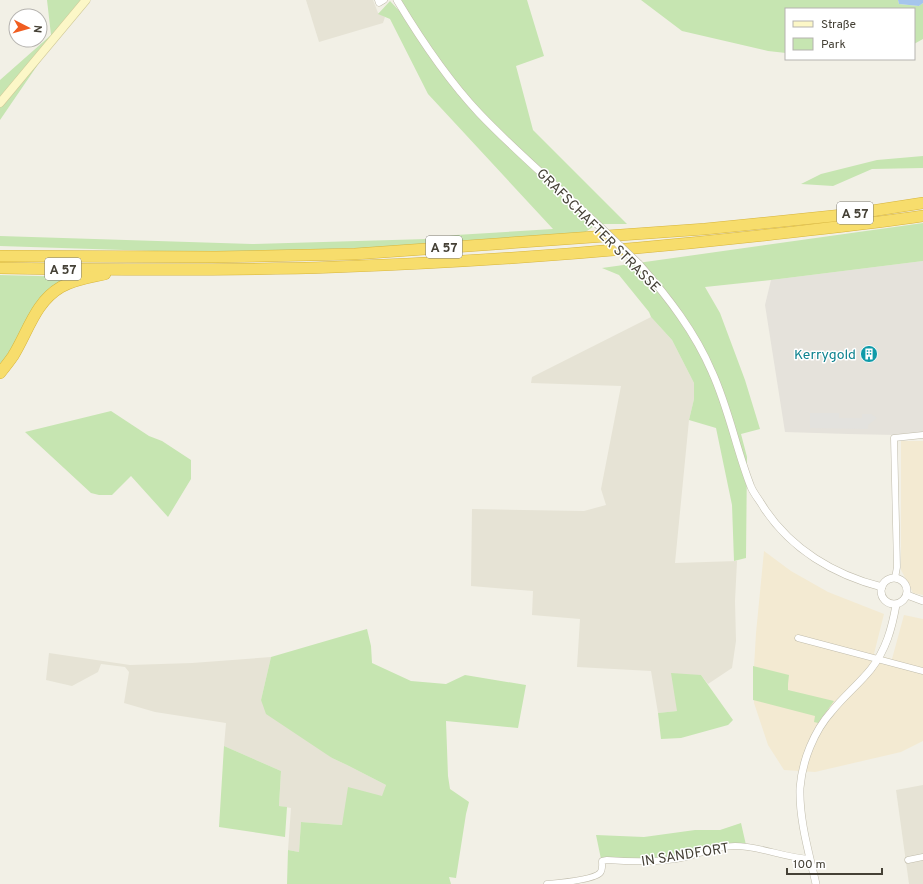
<svg xmlns="http://www.w3.org/2000/svg" width="923" height="884" viewBox="0 0 923 884" font-family="Overpass,sans-serif">
	<style>
		.residential { fill: #e6e3d5 }
		.commercial { fill: #f3ead2 }
		.industrial { fill: #e5e2db }
		.green { fill: #c6e5b1 }
		.parking { fill: #e3e2de }
		.water { fill: #a5c5ed }
		.lines { fill: none; stroke-linecap: round; stroke-linejoin: round }
		.minor-casing { stroke: #c0bcac; stroke-width: 7 }
		.tertiary-casing { stroke: #c0bcac; stroke-width: 8 }
		.secondary-casing { stroke: #d0c998; stroke-width: 9 }
		.motorway-casing { stroke: #d6b43d; stroke-width: 12 }
		.minor { stroke: #fff; stroke-width: 6 }
		.tertiary { stroke: #fff; stroke-width: 7 }
		.secondary { stroke: #fcf7c7; stroke-width: 8 }
		.motorway { stroke: #f7dd6c; stroke-width: 11 }
		.tertiary-bridge-casing { stroke: #c0bcac; stroke-width: 8; stroke-linecap: butt }
		.tertiary-bridge { stroke: #fff; stroke-width: 7 }
		.labels { text-anchor: middle; stroke-width: 3; stroke-linejoin: round; paint-order: stroke }
		.shield { fill: #fff; stroke: #7d7a72; stroke-width: 1 }
		.shield-label { font-size: 13px; font-weight: bold; fill: #454136 }
		.street-label { font-size: 14px; fill: #454136; stroke: #fff }
		.culture-label { font-size: 14px; fill: #0d838f; stroke: #fff; text-anchor: end }
	</style>
	<rect width="100%" height="100%" fill="#f2f0e6"/>
	<!-- residential -->
	<g class="residential">
		<path d="M306,0h67l5,13 7,4 -2,6 -64,19z"/>
		<path d="M651,317l21,23 22,43v16l-5,21 -14,143 62,-2 -2,40 1,40 -4,27 -24,16 -7,-9 -24,36 -19,2 -7,-42 -74,-4 3,-48 -48,-4 1,-24 -62,-5 1,-77 112,2 22,-6 -5,-16 20,-103 -90,-3 1,-6z"/>
		<path d="M49,653l81,12 62,-2 79,-6 -10,43 71,58 15,7 39,20 -3,11 -41,29 -41,-3 -2,30 -11,-2 3,-42 -12,-2 2,-35 -57,-25 2,-23 -71,-11 -31,-9 5,-31 -4,-5 -24,-3 -3,8 -26,14 -26,-6z"/>
		<path d="M923,785v99h-14l-13,-94z"/>
	</g>
	<!-- commercial -->
	<g class="commercial">
		<path d="M901,441h22v154l-10,-2 -12,-23z"/>
		<path d="M764,551l27,20 37,21 56,22 -10,40 18,5 12,-44 19,4v122l-22,11 -86,20 -31,-2 -16,-25 -14,-42v-36l2,-34z"/>
	</g>
	<!-- industrial -->
	<path class="industrial" d="M923,261v172h-15l-13,2 -47,-1 -63,-2 -20,-127 6,-25z"/>
	<!-- green -->
	<g class="green">
		<path d="M47,0h35l-82,120v-40l51,-45z"/>
		<path d="M401,0h126l17,56 -28,10 17,64 94,94h-30l-20,14 -116,10h-104l-141,5 -216,-7v-10l252,8 175,-5 29,-4 97,-6 -125,-135 -38,-75 -12,-5 12,-13 17,18z"/>
		<path d="M641,0h257l1,4 20,2 4,-3v36l-9,5v-35h-128v44l-18,-2 -86,-20z"/>
		<path d="M923,156v12l-51,1 -39,17 -32,-2 20,-10 56,-14z"/>
		<path d="M923,223v38l-152,19 -66,7 15,26 25,67 15,49 -19,5 6,23 -1,101 -12,3 -2,-56 -16,-77 -27,-8 5,-21v-16l-22,-43 -21,-23 -2,-5 -30,-37 -17,-7z"/>
		<path d="M0,275l76,2 -54,54 -22,36z"/>
		<path d="M111,411l38,25 13,5 29,19v19l-23,38 -37,-41 -19,19h-13l-8,-2 -66,-61z"/>
		<path d="M367,629l4,17 1,17 39,18 35,3 19,-9 61,10 -8,43 -72,-7 2,55 2,13 19,13 -3,12 -10,64 -7,-1 2,7h-164l1,-34 11,2 2,-30 41,3 6,-38 34,9 4,-11 -39,-20 -15,-7 -66,-44 -5,-14 10,-43z"/>
		<path d="M753,666l36,9 -1,9v6l46,11 -16,22 -4,-1 1,-6 -62,-16z"/>
		<path d="M671,673l30,2 32,45 -5,5 -47,13 -20,1 -3,-26 19,-2z"/>
		<path d="M224,746l57,25 -2,35 8,1 -2,30 -66,-10z"/>
		<path d="M741,823l5,22 -90,14h-55l-5,-24 48,2 51,-7h25z"/>
	</g>
	<!-- parking -->
	<path class="parking" d="M810,413h29v5h23v-4h9l6,4 -9,7v4l-58,-1z"/>
	<!-- water -->
	<path class="water" d="M898,0h25v3l-4,3 -20,-2z"/>
	<g class="lines">
		<!-- minor casing -->
		<g class="minor-casing">
			<g id="minor">
				<path d="M378,0l1,3 5,-3"/>
				<path d="M895,578l2,-11 -3,-129 29,-3"/>
				<path d="M798,638l125,33"/>
				<path d="M908,860l15,-3"/>
				<path d="M547,884c11,-1 46,-4 53,-11 3,-3 2,-8 2,-12l5,-1c26,2 53,3 79,-3 16,-4 32,-11 49,-11 25,0 50,12 75,13"/>
			</g>
		</g>
		<!-- tertiary casing -->
		<g class="tertiary-casing">
			<g id="tertiary">
				<path d="M397,0c24,40 50,79 82,113 37,39 79,74 118,111"/>
				<path d="M639,264c29,33 56,68 73,108 17,37 24,77 39,115 3,7 9,14 13,21 27,41 70,67 118,79"/>
				<circle cx="894" cy="591" r="13"/>
				<path d="M907,595l16,6"/>
				<path d="M816,884c-7,-31 -17,-64 -16,-96 2,-27 14,-57 32,-77 12,-15 27,-27 39,-42 15,-19 21,-41 25,-64"/>
			</g>
		</g>
		<!-- secondary casing -->
		<g class="secondary-casing">
			<path id="secondary" d="M0,103l86,-103"/>
		</g>
		<!-- motorway casing -->
		<g class="motorway-casing">
			<g id="motorway">
				<path d="M0,256l216,1 139,-3 350,-25 147,-15 71,-11"/>
				<path d="M0,268c112,2 223,3 335,-1 144,-5 288,-16 431,-32 52,-6 105,-11 157,-19"/>
				<path d="M0,373c4,-5 9,-11 13,-17 15,-24 22,-54 48,-69 14,-8 30,-10 44,-13"/>
			</g>
		</g>
		<!-- minor -->
		<use href="#minor" class="minor"/>
		<!-- tertiary -->
		<use href="#tertiary" class="tertiary"/>
		<!-- secondary -->
		<use href="#secondary" class="secondary"/>
		<!-- motorway -->
		<use href="#motorway" class="motorway"/>
		<!-- tertiary-bridge casing -->
		<g class="tertiary-bridge-casing">
			<path id="tertiary-bridge" d="M597,224l42,40"/>
		</g>
		<!-- tertiary-bridge -->
		<use href="#tertiary-bridge" class="tertiary-bridge"/>
	</g>
	<!-- icons -->
	<defs>
		<g id="building-disc" transform="scale(0.9)"><circle r="9.5" fill="#0f9aa8" stroke="#fff"/><path d="M-4-6H4V6H1V3H-1V6H-4ZM-2.5-4.3h1.7v1.8h-1.7ZM.8-4.3h1.7v1.8H.8ZM-2.5-1h1.7V.8h-1.7ZM.8-1h1.7V.8H.8Z" fill="#fff"/></g>
	</defs>
	<g fill-rule="evenodd">
		<use href="#building-disc" x="869" y="354"/>
	</g>
	<g class="labels">
		<!-- shield labels -->
		<g class="shield">
			<rect x="837" y="202" width="36" height="22" rx="3"/>
			<rect x="426" y="236" width="36" height="22" rx="3"/>
			<rect x="45" y="258" width="36" height="22" rx="3"/>
		</g>
		<g class="shield-label">
			<text x="855" y="218">A 57</text>
			<text x="444" y="252">A 57</text>
			<text x="63" y="274">A 57</text>
		</g>
		<!-- street labels -->
		<g class="street-label">
			<text transform="translate(599 230) rotate(45)" y="5">GRAFSCHAFTER STRASSE</text>
			<text transform="translate(685 854) rotate(-9)" y="5">IN SANDFORT</text>
		</g>
		<!-- culture labels -->
		<g class="culture-label">
			<text x="856" y="359">Kerrygold</text>
		</g>
	</g>
	<!-- legend -->
	<rect x="785" y="8" width="130" height="52" fill="#ffffff" stroke="#b5b3af"/>
	<rect x="793" y="21" width="20" height="6" fill="#fcf7c7" stroke="#b5b3af"/>
	<text x="821" y="28" font-size="12" fill="#454136">Straße</text>
	<rect x="793" y="38" width="20" height="12" fill="#c6e5b1" stroke="#b5b3af"/>
	<text x="821" y="48" font-size="12" fill="#454136">Park</text>
	<!-- north arrow -->
	<g transform="translate(28 28) rotate(96)"><circle r="19" fill="#ffffff" stroke="#b5b3af"/>
	<path d="M0-3L7 15L0 10L-7 15Z" fill="#f05d20"/>
	<text y="-6" font-size="11" font-weight="bold" text-anchor="middle" fill="#454136">N</text>
	</g>
	<!-- scale -->
	<path d="M787 868v6h95v-6" fill="none" stroke="#454136" stroke-width="2"/>
	<text x="793" y="868" font-size="12" fill="#454136" stroke="#ffffff" stroke-width="3" paint-order="stroke">100 m</text>
</svg>
